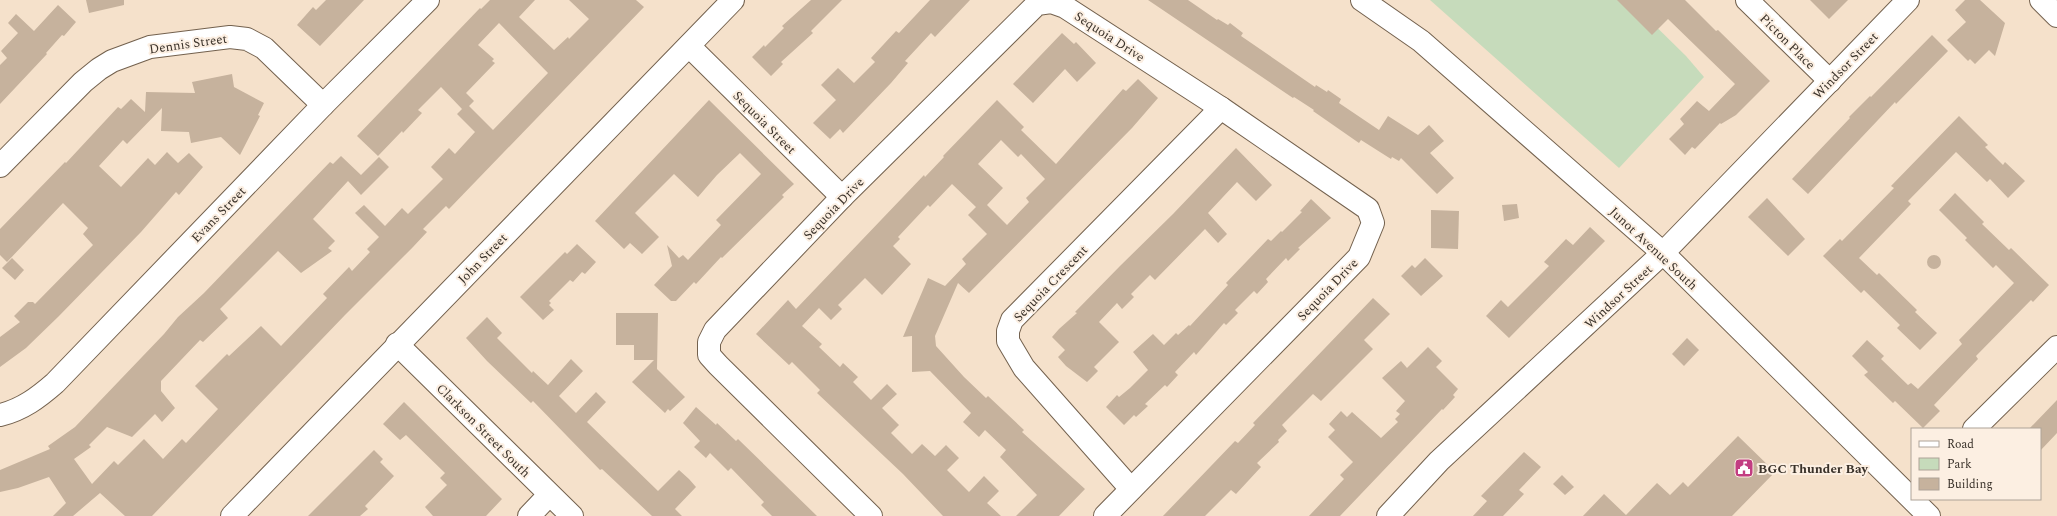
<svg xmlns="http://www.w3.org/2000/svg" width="2057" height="516" viewBox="0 0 2057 516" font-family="Spectral,serif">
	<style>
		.green { fill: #c6dbbb }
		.building { fill: #c6b29d; fill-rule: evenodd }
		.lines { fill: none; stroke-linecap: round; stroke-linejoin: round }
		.minor-casing { stroke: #73614e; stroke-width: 24 }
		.major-casing { stroke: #73614e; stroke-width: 24 }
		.minor { stroke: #fff; stroke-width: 22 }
		.major { stroke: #fff; stroke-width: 22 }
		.labels { text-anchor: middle; stroke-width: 4; stroke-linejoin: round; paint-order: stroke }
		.street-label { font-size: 13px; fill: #393129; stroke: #fcefe2 }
		.poi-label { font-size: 13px; font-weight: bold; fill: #393129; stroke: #fcefe2; text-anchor: start }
	</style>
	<rect width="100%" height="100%" fill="#f5e1cb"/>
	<!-- green -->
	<path class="green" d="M1430,0h199l57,56 18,21 -85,91z"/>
	<!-- building -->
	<g class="building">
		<path d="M86,0h38v5l-35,8z"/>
		<path d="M326,0h38l-44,46 -23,-21 16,-18 3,3z"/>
		<path d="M490,0h45l-16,17 35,33 14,-13 1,2 20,-20 -20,-19h67l8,7 -195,202 -3,-3 -23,23 4,3 -14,15 -68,68 -193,201h-27l-25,-23 -27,23h-20l13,-13 -17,-26 -31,11 -18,4v-22l50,-21 -2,-3 27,-19 89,-93 14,-17 26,-24 126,-131 3,2 8,-8 20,19 18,-18 10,10 -28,28 -13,-14 -35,38 22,22 -7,7 4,3 -31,22 -23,-22 -58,58 8,9 -25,24 -3,-2 -39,41v10l14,17 -13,14 -7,-8 -23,23 -25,-10 -18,18 2,2 -17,12 18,25 22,-23 4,4 26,-26 19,20 19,-20 4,4 32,-34 -23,-23 32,-32 2,2 32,-30 20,20 46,-48 -4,-4 26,-27 3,4 18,-19 -3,-3 12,-12 -24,-24 9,-8 21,21 17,-18 6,6 35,-35 -12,-12 18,-19 6,6 20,-22 -18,-18 5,-5 -21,-22 -23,23 4,3 -19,20 -1,-2 -24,25 -21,-20 123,-128 1,1zM499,23l49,50 -55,57 -24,-24 5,-5 -8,-8 29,-30 -3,-2 2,-2 -16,-14z"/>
		<path d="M811,0h31l-31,31 2,2 -32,29 2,2 -12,12 -19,-19 12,-12 1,2 19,-19 -2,-2z"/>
		<path d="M930,0h40l-35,37 -4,-4 -26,28 3,2 -17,20 -48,50 -3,-4 -10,10 -17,-16 23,-23 -15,-15 17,-17 16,15 21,-21 -4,-4 25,-27 3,2z"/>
		<path d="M1148,0h40l29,20 1,-1 10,6 2,-2 13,10 -2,3 74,51 1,-2 11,7 1,-2 13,9 -2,4 40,27 9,-14 30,19 11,-10 15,16 -14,12 24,25 -17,16 -36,-36 -2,3 -7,-4 -1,2 -30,-19 -2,3 -46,-32 1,-1 -20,-13 -1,1z"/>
		<path d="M1617,0h68l31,31 2,-1 52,51 -34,34 -15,9 -1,-1 -25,26 -3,-2 -7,8 -16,-16 15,-15 -4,-5 17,-18 12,10 26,-27 -67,-65 -16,16z"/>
		<path d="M1810,0h38l-19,19z"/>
		<path d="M1965,0h15l25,23 -10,33 -6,-6 -14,14 -5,-5 -2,2 -21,-21 19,-18 -11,-12z"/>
		<path d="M58,5l18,17 -12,14 -2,-1 -16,18 1,1 -47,50v-39l7,-7 -6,-7 17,-18 -10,-10 8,-9 18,17z"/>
		<path d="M1062,33l12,11 2,-2 20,21 -19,19 -12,-13 -32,34 -20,-19z"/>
		<path d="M1932,35l16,16 -52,53 -1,-2 -87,92 -16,-15 58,-61 -1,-1 21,-21 1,1z"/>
		<path d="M232,74l2,13 30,16 -6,12 2,1 -20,39 -19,-18 -30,6 -2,-11 -28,-1 1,-23 -35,36 -4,-4 -24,26 22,21 27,-29 7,7 12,-13 11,11 11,-10 14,14 -24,28 -3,-3 -35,40 -82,84 -33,32 -26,19v-30l20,-15 -6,-6 14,-14h5l2,2 58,-59 -10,-11 5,-6 -25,-25 -56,59 -7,-7v-26l65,-67 1,1 52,-56 3,2 10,-10 14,13 1,-20 49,1 -3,-11z"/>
		<path d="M1138,79l20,19 -26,30 -163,165 -11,-10 -23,53 1,10 28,31 22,21 2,-2 36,34 -2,2 63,57 -26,27h-43l21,-21 -37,-38 6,-7 -21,-20 -6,7 -16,-15 8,-9 -41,-42 -18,1v-36l-9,1 25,-59 17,8 21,-22 -4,-5 25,-25 -19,-19 8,-8 -24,-23 -22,23 -2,-2 -30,32 2,2 -7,7 18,18 -29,31 -17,-17 -27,27 4,4 -11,11 -12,-12 -17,18 20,18 -3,3 21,20 3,-4 15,14 -5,5 18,18 16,-16 10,10 -15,14 17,17 -8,8 21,21 10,-10 13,12 11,-11 13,13 -12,12 22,22 15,-16 15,15 -12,12 14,13h-58l-40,-42 -86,-81 3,-3 -28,-28 -3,3 -33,-31 32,-34 8,9 128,-134 1,2 19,-20 -1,-1 54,-56 27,27 -3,3 35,34 67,-75 3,2zM1001,140l17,17 3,-3 24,25 -19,19 3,4 -22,23 -20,-20 16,-17 -25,-24z"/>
		<path d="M709,100l85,84 -12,11 2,2 -62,61 -1,-1 -25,27 -2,-2 -18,19h-5l-17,-16 18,-19 -5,-21 12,13 4,-3 5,5 33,-35 -5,-5 45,-46 -21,-21 -23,22 -19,22 -24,-23 -39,39 24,24 -17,17 -12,-11 -6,6 -29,-28z"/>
		<path d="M1959,116l29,29 -3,2 18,18 2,-3 20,19 -17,17 -18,-19 -3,3 -31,-30 -48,49 3,3 -52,54 18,17 2,-2 38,37 -2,2 22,21 -17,17 -23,-22 3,-3 -36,-35 -3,3 -38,-37 17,-17 2,2 52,-53 -3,-2z"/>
		<path d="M1236,148l36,37 -16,16 -19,-19 -29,31 19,21 -9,9 -13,-14 -50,51 -5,-5 -19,19 3,3 -12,12 -5,-6 -18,19 20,20 -25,25 4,4 -11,11 -21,-16 -8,-9 7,-7 -13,-13 7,-8 18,-16 -2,-1 45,-46 53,-52z"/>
		<path d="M1955,193l29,29 -2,2 27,26 2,-2 38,37 -16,17 -2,-2 -55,56 2,3 -44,46 6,6 -17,17 -28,-27 -2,2 -29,-28 4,-3 -16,-16 15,-16 17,16 -3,3 27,26 3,-2 7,6 44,-45 -3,-4 55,-57 -18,-18 -3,3 -28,-28 2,-2 -28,-28z"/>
		<path d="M1767,198l38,41 -17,17 -40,-39z"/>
		<path d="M1311,199l20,19 -33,30 2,1 -12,12 -2,-3 -20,21 2,3 -11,12 -3,-3 -19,19 3,3 -12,12 -2,-2 -28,32 -2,-3 -19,20 3,3 -11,12 -2,-2 -20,19 3,2 -12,11 -2,-2 -10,10 -18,-18 11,-12 2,2 11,-9 18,-18 -15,-18 20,-18 11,11 12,-12 2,2 11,-10 1,1 38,-41 -2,-2 42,-44 3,2 10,-10 1,1 20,-20 -2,-1z"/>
		<path d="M1517,204l2,14 -15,3 -2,-16z"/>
		<path d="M1431,210l28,1 -1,38 -27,-1z"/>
		<path d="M1590,227l15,14 -96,97 -23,-22 15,-16 7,7 41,-41 -5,-4 22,-23 7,6z"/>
		<path d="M577,244l19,18 -11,12 -3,-2 -9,10 -3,-2 -21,21 2,2 -2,2 5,5 -11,10 -23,-23 45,-45 2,2z"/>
		<circle cx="1934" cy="262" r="7"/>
		<path d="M12,258l12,12 -9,10 -13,-12z"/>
		<path d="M1425,258l18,18 -22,20 -20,-20 11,-11 3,3z"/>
		<path d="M1373,298l17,16 -26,26 9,9 -52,52 -8,-7 -31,31 5,6 -9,9 1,2 -22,21 4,4 -25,27 -5,-4 -26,26h-42l72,-75 3,2 17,-18 -2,-2z"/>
		<path d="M616,313h42l-1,56 28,28 -15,14 -2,-2 -3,4 -33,-31 22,-22h-20v-15h-18z"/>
		<path d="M487,317l15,16 -5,5 35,35 1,-2 15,14 23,-26 12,12 -24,25 17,17 20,-21 10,10 -19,20 71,69 21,-21 10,9 7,8 -21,22 7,7h-30l-50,-47 -2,1 -67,-69 -2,2 -44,-42 -21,-23z"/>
		<path d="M1687,338l12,12 -15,16 -12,-12z"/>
		<path d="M1428,347l14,14 -6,6 22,22 -5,6 2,2 -12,13 -1,-1 -102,107h-31l35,-37 -4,-4 13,-13 -25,-25 7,-7 -6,-6 12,-13 6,6 5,-5 29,26 17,-16 -3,-3 5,-5 -4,-3 9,-10 -23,-23 19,-17 6,7z"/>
		<path d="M2057,400v33l-17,18v-22h-11z"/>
		<path d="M404,402l98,97 -16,17h-53l-8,-9 22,-22 -7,-7 5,-5 -39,-38 -6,5 -17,-16z"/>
		<path d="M696,407l20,18 1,-2 19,18 2,-2 79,77h-45l-11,-11 3,-3 -33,-34 -3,3 -18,-18 -4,5 -12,-11 6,-6 -17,-18z"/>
		<path d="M1738,436l37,36 -43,44h-149l21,-22 22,21 31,-32 13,12 13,-13 5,5z"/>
		<path d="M374,450l9,9 -3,3 14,14 -29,30 3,3 -8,7h-52z"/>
		<path d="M1524,452l17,15 -22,23 5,4 -21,22h-30l14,-15 -6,-5z"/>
		<path d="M1562,475l12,12 -9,8 -12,-11z"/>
	</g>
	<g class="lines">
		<!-- minor casing -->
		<g class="minor-casing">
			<g id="minor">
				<path d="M1747,0l83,81"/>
				<path d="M2041,0l16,16"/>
				<path d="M689,46l153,151"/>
				<path d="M0,166l83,-84 16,-13 13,-8 38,-14 80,-10 17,2 17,9 59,57"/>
				<path d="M397,344l175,172"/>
				<path d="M0,415c22,-5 39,-18 55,-32l268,-278 105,-105"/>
				<path d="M1974,429l83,-82"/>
				<path d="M1131,489l-107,-121 -16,-27v-10l4,-11 209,-212"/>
				<path d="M529,516l20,-21"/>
				<path d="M871,516l-153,-151 -9,-10v-13l6,-12 127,-133 195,-193 14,-2 14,5 156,101 147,101 5,14 -14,34 -254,259"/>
				<path d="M1388,516l51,-55 224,-208 245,-253"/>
			</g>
		</g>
		<!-- major casing -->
		<g class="major-casing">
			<g id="major">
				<path d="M1362,0l59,41 242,212 266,263"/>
				<path d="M232,516l501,-516"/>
			</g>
		</g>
		<!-- minor -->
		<use href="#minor" class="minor"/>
		<!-- major -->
		<use href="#major" class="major"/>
	</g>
	<!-- icons -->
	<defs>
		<g id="civic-square" transform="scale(1)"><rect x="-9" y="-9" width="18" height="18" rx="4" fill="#c23d82" stroke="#fcefe2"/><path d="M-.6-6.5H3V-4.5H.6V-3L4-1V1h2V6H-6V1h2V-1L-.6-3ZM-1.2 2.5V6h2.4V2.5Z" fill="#fff"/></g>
	</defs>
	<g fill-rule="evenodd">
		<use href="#civic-square" x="1744" y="468"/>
	</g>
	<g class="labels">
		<!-- street labels -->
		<g class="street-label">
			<text transform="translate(1110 36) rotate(33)" y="5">Sequoia Drive</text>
			<text transform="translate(1788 41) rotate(45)" y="5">Picton Place</text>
			<text transform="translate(188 43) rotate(-8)" y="5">Dennis Street</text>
			<text transform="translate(1845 65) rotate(-46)" y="5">Windsor Street</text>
			<text transform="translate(765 122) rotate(45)" y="5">Sequoia Street</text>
			<text transform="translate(833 208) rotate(-46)" y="5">Sequoia Drive</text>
			<text transform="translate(218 214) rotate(-46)" y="5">Evans Street</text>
			<text transform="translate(1654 248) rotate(43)" y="5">Junot Avenue South</text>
			<text transform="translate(482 258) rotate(-46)" y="5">John Street</text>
			<text transform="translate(1050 283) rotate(-46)" y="5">Sequoia Crescent</text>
			<text transform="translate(1327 289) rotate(-46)" y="5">Sequoia Drive</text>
			<text transform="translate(1618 296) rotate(-43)" y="5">Windsor Street</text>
			<text transform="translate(484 430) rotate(45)" y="5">Clarkson Street South</text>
		</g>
		<!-- poi labels -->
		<g class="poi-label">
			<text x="1758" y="473">BGC Thunder Bay</text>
		</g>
	</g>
	<!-- legend -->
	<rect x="1911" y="428" width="130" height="72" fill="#fcefe2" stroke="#aea398"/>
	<rect x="1919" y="441" width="20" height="6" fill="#ffffff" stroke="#aea398"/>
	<text x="1947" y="448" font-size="12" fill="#393129">Road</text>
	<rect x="1919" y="458" width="20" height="12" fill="#c6dbbb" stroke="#aea398"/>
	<text x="1947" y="468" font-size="12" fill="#393129">Park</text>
	<rect x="1919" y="478" width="20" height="12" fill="#c6b29d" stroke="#aea398"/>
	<text x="1947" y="488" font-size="12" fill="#393129">Building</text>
</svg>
